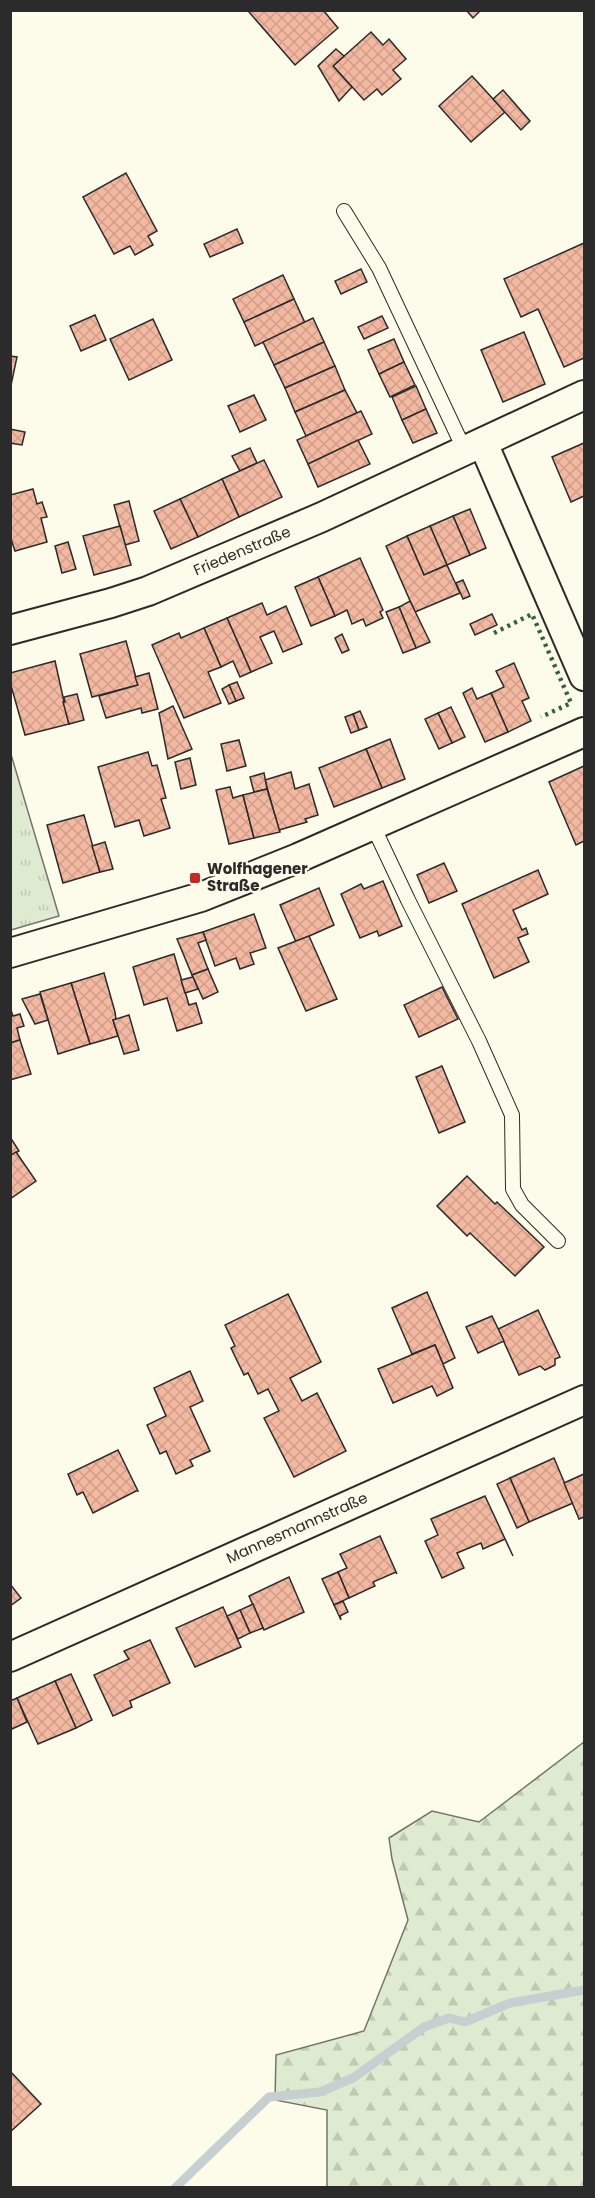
<svg xmlns="http://www.w3.org/2000/svg" width="595" height="2198" viewBox="0 0 595 2198" font-family="Poppins,sans-serif">
	<style>
		.grass { fill: url(#grass-tufts); stroke: #74746e; stroke-width: 1.5 }
		.forest { fill: url(#forest-firs); stroke: #74746e; stroke-width: 1.5 }
		.lines { fill: none; stroke-linecap: round; stroke-linejoin: round }
		.stream { stroke: #c7d0d0; stroke-width: 9 }
		.building { fill: url(#building-cross-hatch); stroke: #2b2b2b; stroke-width: 1.5 }
		.lane-casing { stroke: #2b2b2b; stroke-width: 16 }
		.street-casing { stroke: #2b2b2b; stroke-width: 32 }
		.lane { stroke: #fdfbea; stroke-width: 14 }
		.street { stroke: #fdfbea; stroke-width: 28 }
		.hedge { stroke: #34623c; stroke-width: 4.5; stroke-dasharray: 3 4.5; stroke-linecap: butt }
		.poi-dot { fill: #c62828; stroke: #fdfbea; stroke-width: 2 }
		.labels { text-anchor: middle; stroke-width: 4.5; stroke-linejoin: round; paint-order: stroke }
		.street-label { font-size: 15px; fill: #2b2b2b; stroke: #fdfbea }
		.poi-label { font-size: 15px; font-weight: bold; fill: #2b2b2b; stroke: #fdfbea; text-anchor: start }
	</style>
	<defs>
		<pattern id="grass-tufts" width="24" height="20" patternUnits="userSpaceOnUse" patternTransform="scale(1.5)"><rect width="24" height="20" fill="#deebd1"/><path d="M3 7l-1-3M5 7V3M7 7l1-3M15 17l-1-3M17 17v-4M19 17l1-3" fill="none" stroke="#bfcab4"/></pattern>
		<pattern id="forest-firs" width="22" height="20" patternUnits="userSpaceOnUse" patternTransform="scale(1.5)"><rect width="22" height="20" fill="#deebd1"/><path d="M5 1l3.5 6h-7zM16 11l3.5 6h-7z" fill="#bfcab4"/></pattern>
		<pattern id="building-cross-hatch" width="8" height="8" patternUnits="userSpaceOnUse" patternTransform="scale(1.5)"><rect width="8" height="8" fill="#f2b8a0"/><path d="M0 0l8 8M0 8l8-8" fill="none" stroke="#d09e8a"/></pattern>
	</defs>
	<rect width="100%" height="100%" fill="#fdfbea"/>
	<!-- grass -->
	<path class="grass" d="M10,751l49,165 -48,14h-1z"/>
	<!-- forest -->
	<path class="forest" d="M584,1742v445h-257v-77l-52,-10 1,-45 88,-24 44,-111 -16,-61 -3,-21 43,-27 47,11z"/>
	<g class="lines">
		<!-- stream -->
		<path class="stream" d="M175,2188l94,-91 51,-5 33,-14 71,-51 25,-9 16,4 45,-19 74,-13"/>
	</g>
	<!-- building -->
	<g class="building">
		<path d="M251,10h72l15,18 -43,37 -46,-53z"/>
		<path d="M466,10h15l-8,8z"/>
		<path d="M371,32l12,13 6,-6 17,20 -13,11 8,9 -19,16 -5,-6 -13,11 -31,-34z"/>
		<path d="M336,49l8,7 -11,10 19,21 -13,14 -21,-35z"/>
		<path d="M472,76l33,36 -34,30 -32,-36z"/>
		<path d="M503,90l27,31 -9,9 -28,-31z"/>
		<path d="M126,173l31,58 -9,5 5,9 -18,10 -5,-9 -16,8 -31,-57z"/>
		<path d="M237,229l6,14 -33,14 -6,-13z"/>
		<path d="M584,243v115l-20,9 -26,-58 -17,8 -17,-38z"/>
		<path d="M361,269l6,13 -26,12 -6,-13z"/>
		<path d="M283,275l11,24 -50,23 -11,-23z"/>
		<path d="M294,299l11,24 -50,23 -11,-24z"/>
		<path d="M95,315l11,25 -25,11 -11,-25z"/>
		<path d="M382,316l6,12 -24,11 -6,-12z"/>
		<path d="M313,318l11,24 -50,23 -11,-23z"/>
		<path d="M153,319l19,41 -43,20 -19,-41z"/>
		<path d="M524,332l21,52 -42,18 -22,-52z"/>
		<path d="M394,339l10,23 -25,12 -11,-24z"/>
		<path d="M324,342l11,24 -50,22 -11,-23z"/>
		<path d="M10,356l7,1 -7,33z"/>
		<path d="M404,362l11,23 -25,12 -11,-23z"/>
		<path d="M335,366l10,24 -50,22 -10,-24z"/>
		<path d="M416,386l10,23 -24,11 -10,-23z"/>
		<path d="M345,390l12,23 -51,23 -11,-24z"/>
		<path d="M254,395l12,25 -26,12 -12,-26z"/>
		<path d="M426,409l11,24 -24,10 -11,-23z"/>
		<path d="M361,411l11,23 -64,30 -11,-24z"/>
		<path d="M10,429l15,3 -3,13 -12,-2z"/>
		<path d="M358,440l12,24 -52,23 -10,-23z"/>
		<path d="M584,443v53l-13,6 -19,-45z"/>
		<path d="M250,448l7,15 -17,8 -8,-15z"/>
		<path d="M264,460l18,37 -43,20 -17,-38z"/>
		<path d="M222,479l17,38 -41,20 -18,-38z"/>
		<path d="M33,489l4,15 5,-2 5,15 -6,1 6,24 -32,9 -5,-15v-41z"/>
		<path d="M180,499l18,38 -27,12 -17,-38z"/>
		<path d="M129,501l10,40 -14,4 -11,-40z"/>
		<path d="M470,509l16,39 -16,7 -17,-39z"/>
		<path d="M453,516l17,39 -23,10 -17,-39z"/>
		<path d="M120,526l11,39 -37,10 -11,-39z"/>
		<path d="M430,526l17,39 -23,10 -17,-39z"/>
		<path d="M407,536l17,39 23,-10 13,28 -45,19 -29,-66z"/>
		<path d="M68,542l8,27 -14,4 -7,-27z"/>
		<path d="M360,558l23,52 -3,2 3,6 -17,8 -3,-7 -11,5 -5,-14 -12,6 -17,-39z"/>
		<path d="M318,577l17,39 -24,10 -16,-39z"/>
		<path d="M463,580l7,16 -7,3 -7,-16z"/>
		<path d="M410,601l20,41 -14,6 -17,-41z"/>
		<path d="M262,603l5,12 19,-9 16,38 -19,8 -9,-21 -14,6 12,26 -21,9 -24,-54z"/>
		<path d="M399,607l17,41 -13,5 -17,-41z"/>
		<path d="M492,614l5,11 -22,10 -5,-11z"/>
		<path d="M227,618l24,54 -11,5 -7,-16 -12,6 -17,-39z"/>
		<path d="M204,628l17,39 -13,5 13,31 -37,15 -32,-73 27,-12 2,5z"/>
		<path d="M342,634l7,16 -7,3 -7,-15z"/>
		<path d="M126,641l12,44 -46,12 -12,-43z"/>
		<path d="M55,661l14,63 -44,11 -15,-53v-9z"/>
		<path d="M514,663l15,35 -7,3 9,20 -23,11 -17,-39 13,-6 -8,-16z"/>
		<path d="M149,673l9,36 -16,4 -1,-5 -35,10 -7,-22 39,-11 -3,-8z"/>
		<path d="M237,682l7,16 -8,3 -7,-16z"/>
		<path d="M229,685l7,16 -7,3 -7,-15z"/>
		<path d="M472,688l5,11 14,-6 17,39 -23,10 -22,-49z"/>
		<path d="M77,694l7,26 -15,4 -6,-22h2l-1,-5z"/>
		<path d="M173,706l19,43 -24,10 -9,-46z"/>
		<path d="M451,707l14,30 -13,6 -14,-30z"/>
		<path d="M360,711l7,16 -8,3 -6,-16z"/>
		<path d="M438,713l14,30 -13,6 -14,-30z"/>
		<path d="M353,714l6,16 -8,3 -6,-16z"/>
		<path d="M390,739l15,40 -23,9 -16,-39z"/>
		<path d="M239,740l7,26 -19,5 -6,-27z"/>
		<path d="M366,749l16,39 -48,19 -15,-39z"/>
		<path d="M148,752l4,14 5,-1 9,33 -5,1 9,29 -26,8 -5,-16 -24,7 -17,-60z"/>
		<path d="M190,758l6,27 -15,4 -6,-27z"/>
		<path d="M584,766v75l-8,4 -27,-63z"/>
		<path d="M291,772l4,17 14,-5 9,31 -13,4 2,3 -28,8 -14,-50z"/>
		<path d="M264,773l3,16 -13,3 -4,-15z"/>
		<path d="M230,787l3,11 10,-3 11,43 -25,6 -13,-54z"/>
		<path d="M267,789l13,43 -26,6 -11,-43z"/>
		<path d="M84,815l16,57 -37,11 -16,-58z"/>
		<path d="M105,842l8,27 -13,3 -8,-26z"/>
		<path d="M444,863l13,28 -28,12 -12,-28z"/>
		<path d="M538,870l10,24 -35,16 9,20 4,-2 2,6 -10,4 11,24 -35,16 -32,-74z"/>
		<path d="M383,881l19,45 -23,10 -2,-5 -17,7 -19,-44 20,-10 3,5z"/>
		<path d="M319,888l15,37 -38,17 -16,-37z"/>
		<path d="M254,914l12,34 -16,5 4,11 -14,5 -4,-11 -21,8 -12,-34z"/>
		<path d="M203,932l3,8 -8,3 10,26 -16,6 -15,-36z"/>
		<path d="M309,936l28,63 -31,12 -28,-63z"/>
		<path d="M174,954l15,51 7,-2 6,20 -25,8 -10,-33 -23,7 -11,-38z"/>
		<path d="M208,969l10,23 -15,7 -11,-24z"/>
		<path d="M104,973l11,39 1,7 -3,1 5,16 -28,8 -19,-61z"/>
		<path d="M193,977l5,12 -13,4 -4,-13z"/>
		<path d="M71,983l19,61 -32,10 -18,-62z"/>
		<path d="M442,987l16,32 -39,18 -15,-32z"/>
		<path d="M40,994l8,26 -13,4 -13,-25z"/>
		<path d="M10,1007l3,9 7,-2 4,12 -7,2 3,12 -10,3z"/>
		<path d="M129,1015l10,35 -15,4 -11,-34z"/>
		<path d="M20,1040l11,34 -21,6v-37z"/>
		<path d="M442,1066l23,56 -26,11 -23,-56z"/>
		<path d="M10,1137l9,14 -9,5z"/>
		<path d="M16,1152l20,29 -26,18v-43z"/>
		<path d="M467,1176l28,28 2,-2 47,45 -29,29 -45,-43 -3,3 -30,-30z"/>
		<path d="M427,1292l28,66 -12,6 -8,-19 -23,9 -20,-46z"/>
		<path d="M288,1294l33,68 -31,16 12,23 15,-8 29,58 -52,26 -30,-59 15,-7 -11,-22 -10,5 -10,-21 -4,2 -13,-27 4,-2 -10,-21z"/>
		<path d="M538,1310l22,47 -5,2v6l-10,5 -5,-4 -21,9 -21,-46z"/>
		<path d="M492,1316l12,25 -26,12 -12,-26z"/>
		<path d="M435,1345l18,43 -16,8 -5,-10 -39,17 -15,-34z"/>
		<path d="M190,1371l13,30 -13,6 20,44 -20,9 3,6 -17,8 -10,-23 -6,3 -13,-29 19,-9 -12,-28z"/>
		<path d="M118,1450l20,41h-2l-43,22 -10,-21 -6,3 -9,-21z"/>
		<path d="M554,1458l19,45 -44,19 -19,-44z"/>
		<path d="M584,1474v43l-5,2 -15,-36z"/>
		<path d="M510,1478l19,44 -12,6 -20,-44z"/>
		<path d="M485,1496l28,60 -8,-17 -22,10 -2,-6 -24,10 7,15 -22,10 -17,-37 13,-6 -7,-16z"/>
		<path d="M380,1536l17,38 -1,-2 -23,10 2,4 -26,12 -11,-26 9,-4 -7,-14z"/>
		<path d="M338,1572l11,26 -15,7 -12,-26z"/>
		<path d="M289,1577l15,35 -40,18 -15,-34z"/>
		<path d="M10,1584l11,14 -11,8z"/>
		<path d="M343,1601l5,11 -8,4 1,4 -7,-15z"/>
		<path d="M253,1604l10,24 -13,5 -10,-23z"/>
		<path d="M223,1607l18,40 -46,20 -19,-39z"/>
		<path d="M240,1610l10,23 -12,6 -11,-23z"/>
		<path d="M150,1640l20,43 -40,18 2,6 -19,9 -19,-41 35,-16 -5,-8z"/>
		<path d="M71,1674l21,46 -16,8 -21,-47z"/>
		<path d="M55,1681l21,47 -38,16 -21,-46z"/>
		<path d="M17,1698l10,24 -15,7 -2,-4v-24z"/>
		<path d="M10,2071l31,33 -31,28z"/>
	</g>
	<g class="lines">
		<!-- lane casing -->
		<g class="lane-casing">
			<g id="lane">
				<path d="M344,211l35,57 86,183"/>
				<path d="M373,826l35,74 71,141 33,74 1,74 9,16 36,36"/>
			</g>
		</g>
		<!-- street casing -->
		<g class="street-casing">
			<g id="street">
				<path d="M483,443l101,233"/>
				<path d="M10,630l101,-27 37,-12 174,-74 262,-122"/>
				<path d="M10,953l191,-56 97,-39 286,-126"/>
				<path d="M10,1657l574,-257"/>
			</g>
		</g>
		<!-- lane -->
		<use href="#lane" class="lane"/>
		<!-- street -->
		<use href="#street" class="street"/>
		<!-- hedge -->
		<path class="hedge" d="M494,633l38,-19 39,89 -30,14"/>
	</g>
	<!-- markers -->
	<rect class="poi-dot" x="189" y="872" width="12" height="12" rx="3"/>
	<g class="labels">
		<!-- street labels -->
		<g class="street-label">
			<text transform="translate(242 551) rotate(-23)" y="5">Friedenstraße</text>
			<text transform="translate(297 1528) rotate(-24)" y="5">Mannesmannstraße</text>
		</g>
		<!-- poi labels -->
		<g class="poi-label">
			<text x="207" y="874">Wolfhagener<tspan x="207" dy="17">Straße</tspan></text>
		</g>
	</g>
	<!-- border -->
	<rect width="595" height="2198" fill="none" stroke="#2b2b2b" stroke-width="24"/>
</svg>
